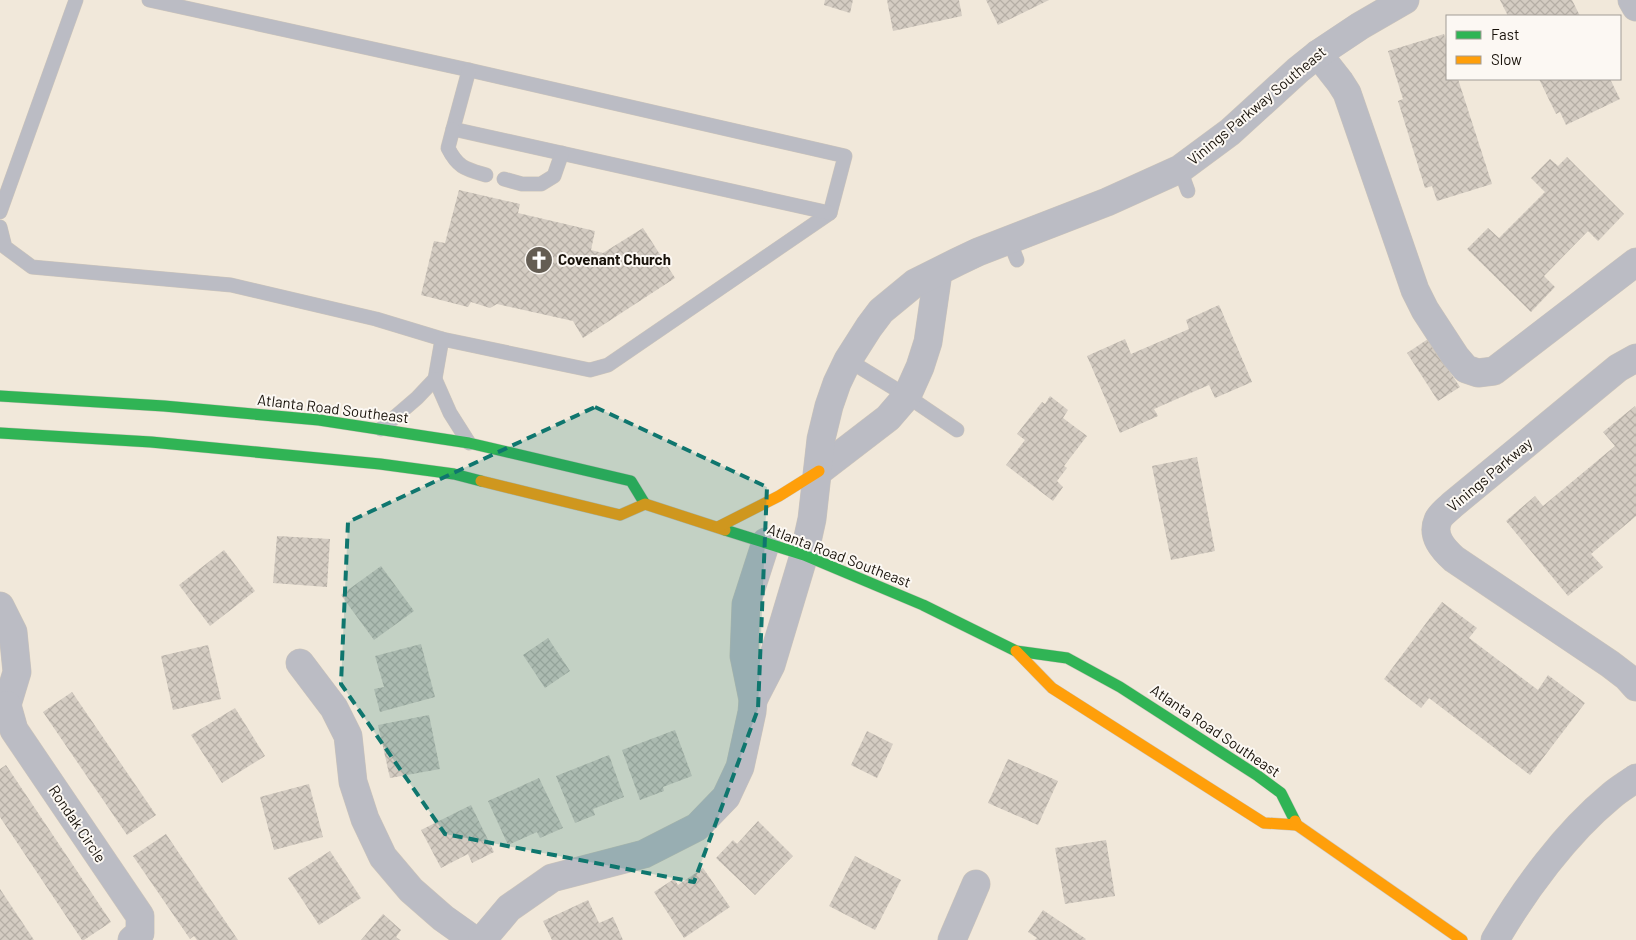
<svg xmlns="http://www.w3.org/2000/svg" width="1636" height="940" viewBox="0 0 1636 940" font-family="Barlow,sans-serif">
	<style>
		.building { fill: url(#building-cross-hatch) }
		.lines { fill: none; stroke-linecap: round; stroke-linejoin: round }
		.lane-casing { stroke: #cdc5ba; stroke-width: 15 }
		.street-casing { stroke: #cdc5ba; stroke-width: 29 }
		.fast-casing { stroke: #cdc5ba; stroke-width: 12 }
		.slow-casing { stroke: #cdc5ba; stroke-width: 12 }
		.lane { stroke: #bbbcc4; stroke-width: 14 }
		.street { stroke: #bbbcc4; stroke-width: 28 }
		.fast { stroke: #30b455; stroke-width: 11 }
		.slow { stroke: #ff9f0a; stroke-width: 11 }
		.marked { fill: #0f766e; fill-opacity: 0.2; stroke: #0f766e; stroke-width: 4; stroke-dasharray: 10 6; stroke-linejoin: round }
		.labels { text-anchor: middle; stroke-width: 4; stroke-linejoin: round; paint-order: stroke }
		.street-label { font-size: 15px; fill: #18120a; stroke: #fcf8f3 }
		.poi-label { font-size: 15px; font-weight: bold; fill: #18120a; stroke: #fcf8f3; text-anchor: start }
	</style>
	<defs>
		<pattern id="building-cross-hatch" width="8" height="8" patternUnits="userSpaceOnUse" patternTransform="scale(1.25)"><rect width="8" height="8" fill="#d4ccc2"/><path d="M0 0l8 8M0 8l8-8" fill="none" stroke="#b5aea5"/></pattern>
	</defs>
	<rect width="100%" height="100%" fill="#f1e8da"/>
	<!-- building -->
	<g class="building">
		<path d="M825,0h28l-3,13 -26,-8z"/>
		<path d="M887,0h72l3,16 -69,15z"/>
		<path d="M986,0h63l-51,25z"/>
		<path d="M1500,0h72l8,16h-72z"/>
		<path d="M1444,34l3,10v35h11l34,105 -55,17 -5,-15 -7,2 -27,-87 5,-2 -15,-48z"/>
		<path d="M1539,79h71l10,20 -54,26 -6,-13 -4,2z"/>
		<path d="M1567,157l57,57 -26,27 -10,-10 -44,45 11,11 -24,25 -64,-63 21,-21 11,10 46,-46 -14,-14 19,-19 8,7z"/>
		<path d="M459,190l61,14 -2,9 77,18 -4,19 12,3 40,-25 32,50 -92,60 -10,-17 -76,-17 -7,4 -19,-6 -3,5 -47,-12 13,-54 11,2z"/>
		<path d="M1219,305l33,77 -37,16 -6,-13 -55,24 4,7 -38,17 -33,-77 38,-17 6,15 58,-25 -3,-9z"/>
		<path d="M1428,339l32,48 -22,14 -31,-48z"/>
		<path d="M1050,396l18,14 -5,8 24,18 -23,30 3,2 -10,13 6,6 -10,14 -47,-36 19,-25 -8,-6 25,-32 3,2z"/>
		<path d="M1635,406l1,2v108l-45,38 12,13 -35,29 -62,-75 29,-25 8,10 72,-60 -12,-14z"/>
		<path d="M1197,457l18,94 -44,9 -19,-94z"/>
		<path d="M277,536l53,3 -3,48 -54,-4z"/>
		<path d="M224,550l31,41 -45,35 -31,-41z"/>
		<path d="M381,566l33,45 -40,29 -33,-45z"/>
		<path d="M1442,602l35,26 -8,10 69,52 10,-15 37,28 -55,72 -101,-77 -8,10 -37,-29z"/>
		<path d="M548,638l22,33 -25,17 -22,-33z"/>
		<path d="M421,644l14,53 -55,15 -6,-23 10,-2 -9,-31z"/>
		<path d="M208,645l13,54 -48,11 -12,-54z"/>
		<path d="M72,692l84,123 -29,20 -84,-123z"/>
		<path d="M235,708l30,48 -43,27 -31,-48z"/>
		<path d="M429,715l11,54 -50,9 -12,-53z"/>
		<path d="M675,730l17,46 -29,11 1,4 -24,9 -18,-50z"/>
		<path d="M867,731l26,13 -16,34 -26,-13z"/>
		<path d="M609,755l15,42 -31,12 2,6 -20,8 -19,-47z"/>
		<path d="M1008,759l50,22 -20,44 -50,-22z"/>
		<path d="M6,765l105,157 -27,18h-2l-82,-123v-48z"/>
		<path d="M539,778l24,50 -23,10 -3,-6 -29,13 -20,-44z"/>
		<path d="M309,784l14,53 -49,13 -14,-53z"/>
		<path d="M471,805l23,47 -22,11 -4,-9 -27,14 -20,-38z"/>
		<path d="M758,821l35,35 -38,39 -39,-37 17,-18 4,4z"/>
		<path d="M166,834l72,106h-41l-3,-4 -4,3 -57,-83z"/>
		<path d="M1106,840l9,56 -50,8 -10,-56z"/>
		<path d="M330,851l31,47 -42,27 -31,-47z"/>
		<path d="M855,856l46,24 -26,50 -46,-24z"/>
		<path d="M703,868l27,39 -46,31 -30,-46 20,-13 4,6z"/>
		<path d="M0,889l34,51h-34z"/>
		<path d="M588,900l11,23 14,-6 10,23h-71l-9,-19z"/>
		<path d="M1043,910l43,29 -1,1h-50l2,-2 -9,-6z"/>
		<path d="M383,914l18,16 -5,7 4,3h-39z"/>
	</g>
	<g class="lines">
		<!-- lane casing -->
		<g class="lane-casing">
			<g id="lane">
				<path d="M149,0l320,70 376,86 -15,57 -222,152 -18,5 -148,-31 -7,40"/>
				<path d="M469,70l-16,59 377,84"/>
				<path d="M453,129l-5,19c10,20 18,21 38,27"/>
				<path d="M1180,169l8,22"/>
				<path d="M504,179l18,5h19l13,-8 8,-23"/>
				<path d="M0,212l76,-212"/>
				<path d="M0,227l5,20 27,20 199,18 145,34 66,20"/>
				<path d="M1009,240l8,20"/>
				<path d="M848,360l59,36 50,34"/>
				<path d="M381,429l36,-31 18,-19 15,34 19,30"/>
			</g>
		</g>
		<!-- street casing -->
		<g class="street-casing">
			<g id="street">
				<path d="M1632,0l4,7"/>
				<path d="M1318,54l22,28 7,11 68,197 10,20 30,46 11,13 12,4 16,-2 142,-109"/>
				<path d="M1636,358l-18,10 -166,137c-4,4 -12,10 -14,15 -7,16 5,29 16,39l156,105 17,13 9,10"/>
				<path d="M819,471l69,-53 19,-22 13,-29 8,-25 10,-69"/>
				<path d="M0,606l13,26 4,40 -10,33"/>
				<path d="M300,663l34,45 14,28 5,46 12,37 18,38 28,33 32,28 31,22"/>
				<path d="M753,700l18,-35 33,-110 8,-36 9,-80 8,-33 8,-23 11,-23 21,-33 12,-16 34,-28 42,-21 21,-10 129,-50 73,-33 50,-37 68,-62 20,-16 42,-28 45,-26"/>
				<path d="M0,708l7,-3 7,25 126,186v17l-8,7"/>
				<path d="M482,940l27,-32 43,-30 92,-24 53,-27 29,-30 14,-30 12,-55 1,-12 -9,-44 2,-52 20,-62"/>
				<path d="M952,940l24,-56"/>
				<path d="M1495,940c29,-50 71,-107 116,-144 8,-7 17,-12 25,-18"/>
			</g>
		</g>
		<!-- fast casing -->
		<g class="fast-casing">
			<g id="fast">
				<path d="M0,396l164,10 155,14 150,23 162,38 14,23"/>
				<path d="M0,433l151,9 229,22 74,10 27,7"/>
				<path d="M725,530l79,25 119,50 93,46 51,7 53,29 138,89 23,17 14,28"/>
			</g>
		</g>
		<!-- slow casing -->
		<g class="slow-casing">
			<g id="slow">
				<path d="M481,481l139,34 25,-11 80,26"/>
				<path d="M718,527l61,-31 40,-25"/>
				<path d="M1016,651l36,37 212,135 33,2"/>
				<path d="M1295,821l2,4 165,115"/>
			</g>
		</g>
		<!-- lane -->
		<use href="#lane" class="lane"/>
		<!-- street -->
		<use href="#street" class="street"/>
		<!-- fast -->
		<use href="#fast" class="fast"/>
		<!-- slow -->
		<use href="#slow" class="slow"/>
	</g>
	<!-- marked area -->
	<path class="marked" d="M595,407l172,80 -9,222 -64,173 -249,-48 -104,-150 7,-162z"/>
	<!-- icons -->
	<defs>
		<g id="church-disc" transform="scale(1.4375)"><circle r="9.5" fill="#645d53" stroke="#fcf8f3"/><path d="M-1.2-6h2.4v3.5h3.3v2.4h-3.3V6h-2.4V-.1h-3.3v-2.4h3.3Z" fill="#fff"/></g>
	</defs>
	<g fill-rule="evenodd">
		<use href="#church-disc" x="539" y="260"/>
	</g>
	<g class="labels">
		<!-- street labels -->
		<g class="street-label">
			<text transform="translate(1257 106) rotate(-40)" y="5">Vinings Parkway Southeast</text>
			<text transform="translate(333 409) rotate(7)" y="5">Atlanta Road Southeast</text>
			<text transform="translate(1490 475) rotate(-40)" y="5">Vinings Parkway</text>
			<text transform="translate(839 556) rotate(21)" y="5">Atlanta Road Southeast</text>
			<text transform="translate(1215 731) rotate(34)" y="5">Atlanta Road Southeast</text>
			<text transform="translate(77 824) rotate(56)" y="5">Rondak Circle</text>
		</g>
		<!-- poi labels -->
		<g class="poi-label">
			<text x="558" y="265">Covenant Church</text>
		</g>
	</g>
	<!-- legend -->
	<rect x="1446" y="15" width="175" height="65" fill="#fcf8f3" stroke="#a19c96"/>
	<rect x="1456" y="31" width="25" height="8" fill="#30b455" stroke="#a19c96"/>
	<text x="1491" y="40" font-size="15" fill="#18120a">Fast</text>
	<rect x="1456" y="56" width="25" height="8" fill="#ff9f0a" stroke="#a19c96"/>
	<text x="1491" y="65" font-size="15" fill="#18120a">Slow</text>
</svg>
